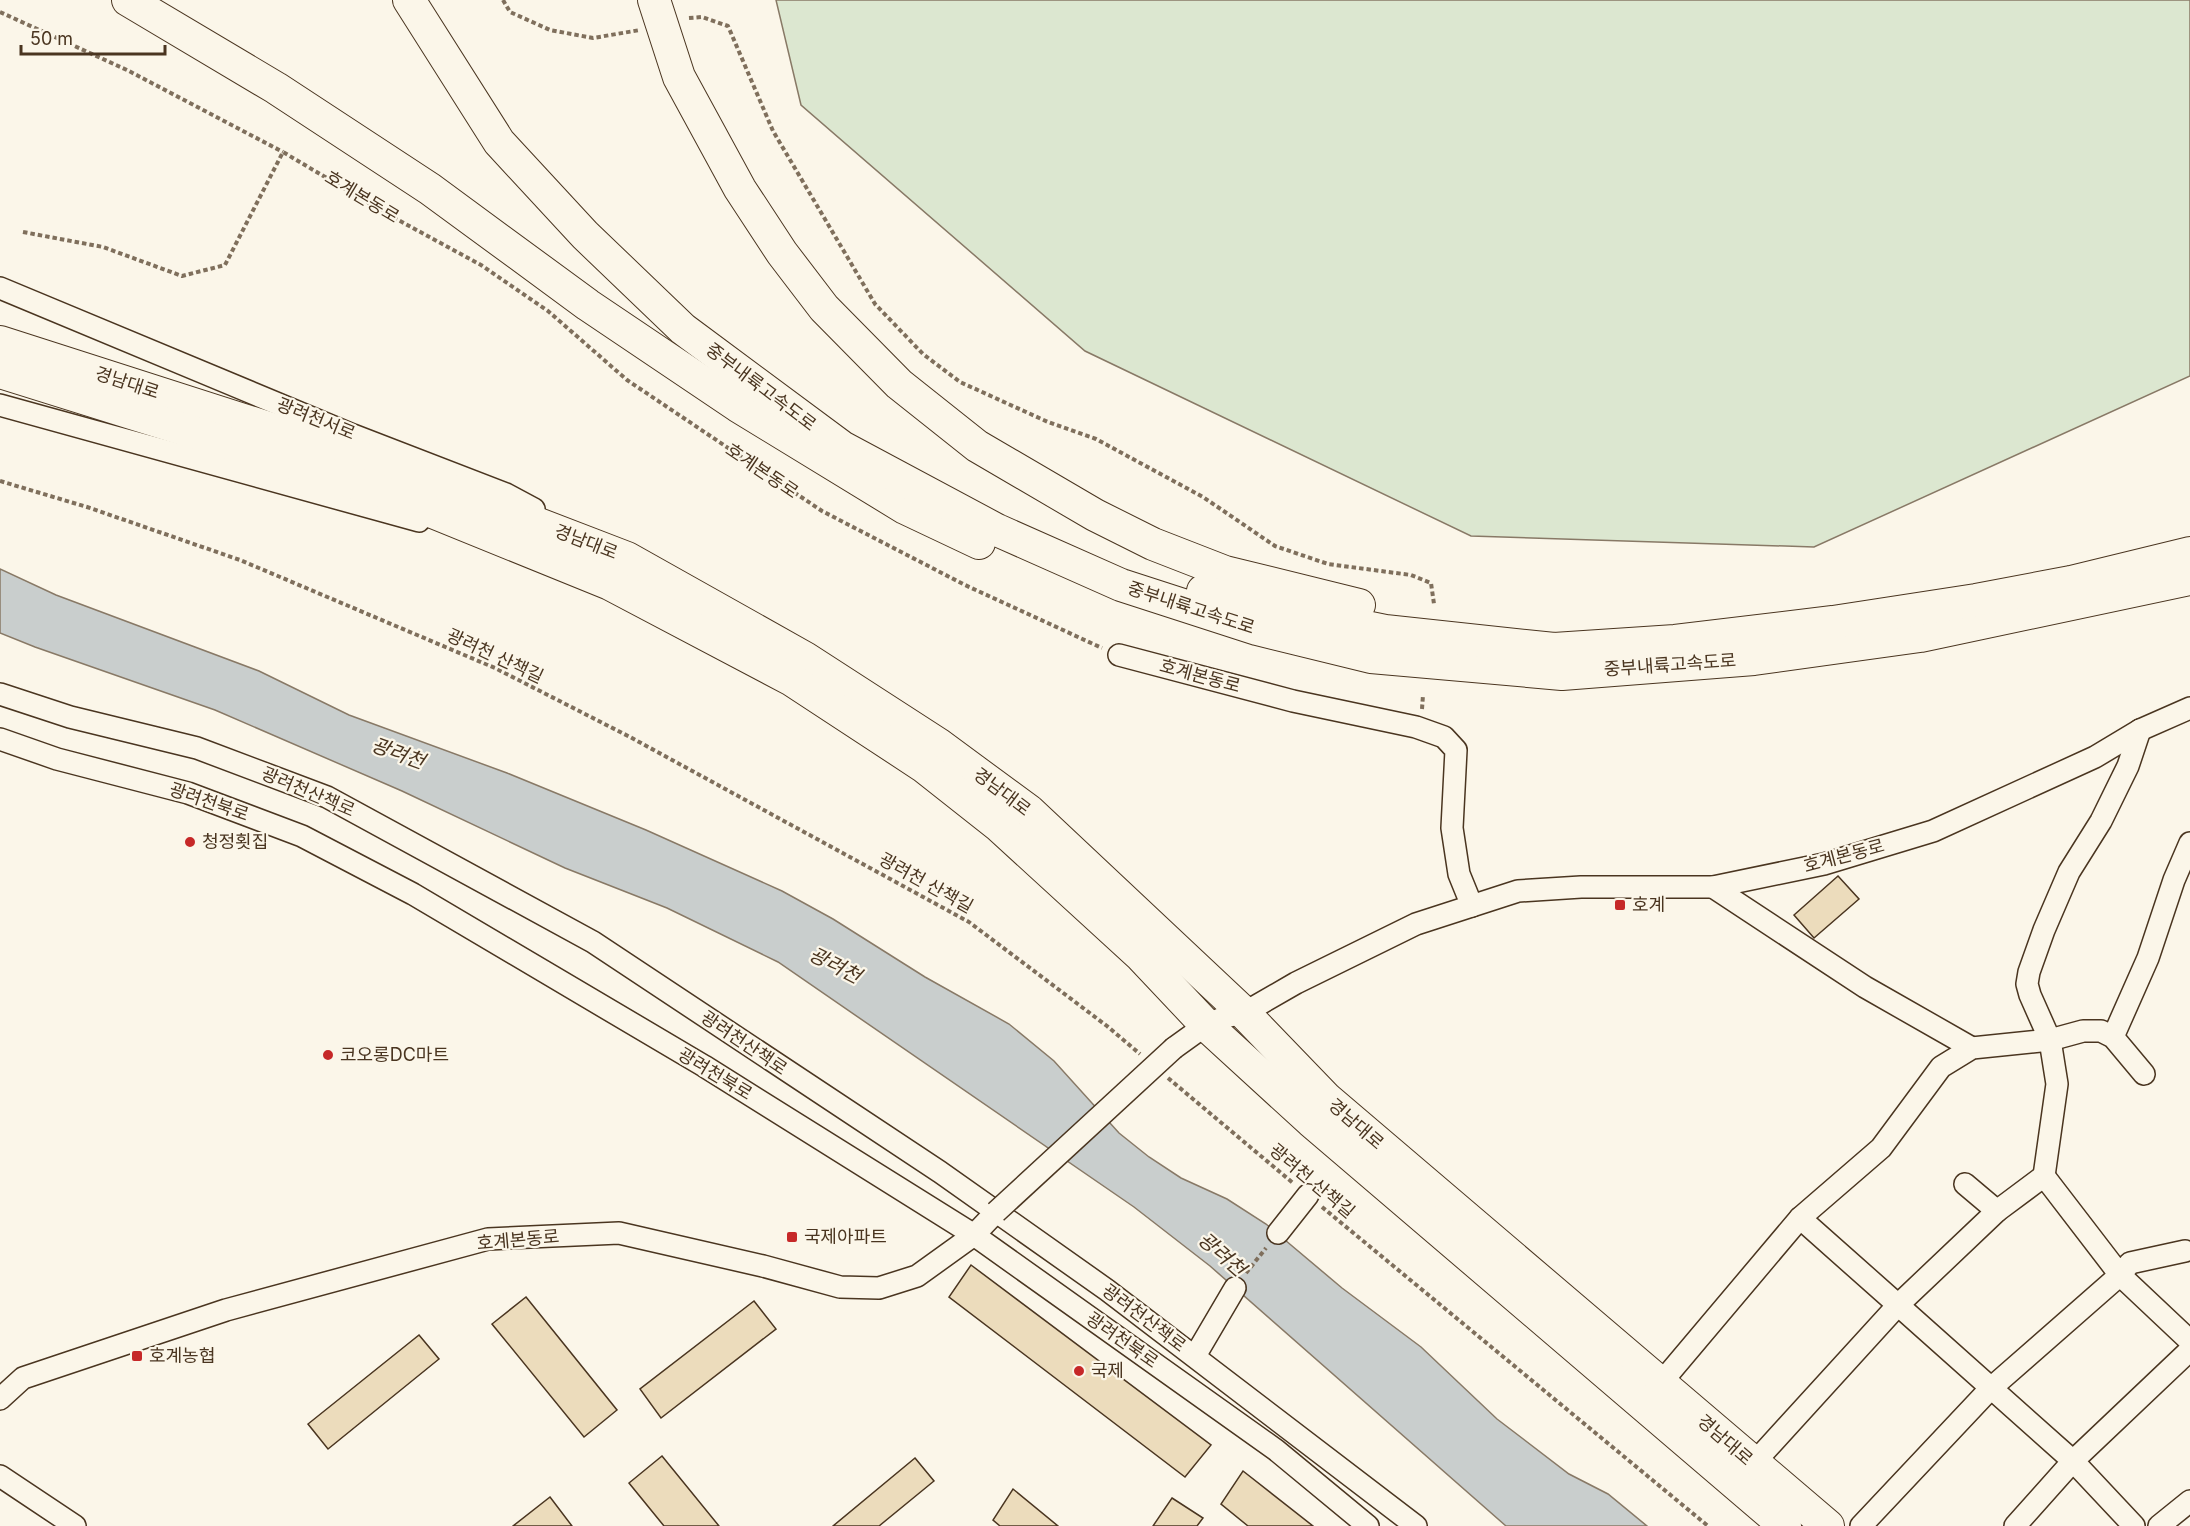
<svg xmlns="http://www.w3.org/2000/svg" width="2190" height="1526" viewBox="0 0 2190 1526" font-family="Inter,'Noto Sans KR',sans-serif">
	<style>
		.green { fill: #dce7d0; stroke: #887966; stroke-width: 1.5 }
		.water { fill: #c9cecd; stroke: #887966; stroke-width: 1.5 }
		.building { fill: #ecdcbc; stroke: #4a3520; stroke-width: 1.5 }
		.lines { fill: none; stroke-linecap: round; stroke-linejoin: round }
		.minor-casing { stroke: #4a3520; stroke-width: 24 }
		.highway-casing { stroke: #4a3520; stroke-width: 34 }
		.path { stroke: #7f6f5c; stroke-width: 4; stroke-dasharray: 4.5 3; stroke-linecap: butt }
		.minor { stroke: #fbf6e9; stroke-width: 21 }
		.highway { stroke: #fbf6e9; stroke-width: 32 }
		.minor-bridge-casing { stroke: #4a3520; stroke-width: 24; stroke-linecap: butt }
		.minor-bridge { stroke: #fbf6e9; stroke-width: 21 }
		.poi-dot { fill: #c62828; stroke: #fbf6e9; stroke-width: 2 }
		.labels { text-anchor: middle; stroke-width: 4.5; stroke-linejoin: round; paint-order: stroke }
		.street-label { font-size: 18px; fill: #4a3520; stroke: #fbf6e9 }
		.poi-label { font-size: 18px; fill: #4a3520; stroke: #fbf6e9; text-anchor: start }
		.water-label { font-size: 20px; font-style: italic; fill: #4a3520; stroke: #fbf6e9 }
	</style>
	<rect width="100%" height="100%" fill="#fbf6e9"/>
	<!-- green -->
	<path class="green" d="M776,0h1414v376l-376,171 -343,-11 -386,-185 -284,-246z"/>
	<!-- water -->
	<path class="water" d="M0,569l56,26 203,76 90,44 158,58 139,57 136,61 51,28 92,58 84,47 45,37 65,72 30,24 32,21 46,21 39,25 76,64 79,59 76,72 72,55 39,20 39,32h-141l-296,-260 -76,-59 -356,-245 -111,-54 -102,-40 -163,-77 -187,-81 -180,-63 -35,-14z"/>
	<!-- building -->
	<g class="building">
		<path d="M1838,876l21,23 -45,39 -20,-23z"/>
		<path d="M971,1265l240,180 -26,32 -236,-180z"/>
		<path d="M526,1297l91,113 -33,27 -92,-113z"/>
		<path d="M754,1301l22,28 -115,89 -21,-29z"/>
		<path d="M419,1335l20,24 -111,90 -20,-25z"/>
		<path d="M662,1456l57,70h-55l-35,-43z"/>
		<path d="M915,1458l19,23 -55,45h-46z"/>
		<path d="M1243,1471l70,55h-65l-27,-22z"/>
		<path d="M1013,1489l45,37h-58l-7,-6z"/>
		<path d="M550,1497l22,29h-59z"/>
		<path d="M1172,1498l31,20 -6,8h-44z"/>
	</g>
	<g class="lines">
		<!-- minor casing -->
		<g class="minor-casing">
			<g id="minor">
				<path d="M0,288l353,147 153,59 28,15"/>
				<path d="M0,405l419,116"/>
				<path d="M1119,655l174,46 123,26 28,10 12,13 -4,78 7,46 13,32"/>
				<path d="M0,694l70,23 127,31 130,49 266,145 347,230 167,118 309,236"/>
				<path d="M0,739l57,20 131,34 114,43 111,58 291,172 270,169 302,215 92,76"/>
				<path d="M1713,887l152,100 107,61"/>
				<path d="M2113,1037l35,-79 26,-78 16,-37"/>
				<path d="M1174,1048l32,-23 19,-8 19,-4 52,-30 120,-59 102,-33 63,-4h132l111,-23 109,-33 162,-74 45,-27 50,-22"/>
				<path d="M2044,1176l13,-92 -7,-44 -20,-45 -3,-11 2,-12 15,-42 25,-58 32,-51 27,-55 12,-36"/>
				<path d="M1997,1211l47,-35 76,99 10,-12 55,-12"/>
				<path d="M1800,1218l98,87 99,-94 -32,-27"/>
				<path d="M1278,1233l30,-38"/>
				<path d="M1195,1356l40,-68"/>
				<path d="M1660,1384l140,-166 81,-70 60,-81 31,-19 78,-8 33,-9h18l12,6 31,37"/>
				<path d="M0,1399l23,-21 203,-68 262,-71 131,-6 144,33 77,21 39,1 38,-12 57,-41 22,-23"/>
				<path d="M1753,1464l145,-159 175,156 -58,65"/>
				<path d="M0,1476l75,50"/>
				<path d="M1861,1526l129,-137 130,-114 70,66"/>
				<path d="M2134,1526l-61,-65 117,-111"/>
				<path d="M2159,1526l31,-25"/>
			</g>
		</g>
		<!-- highway casing -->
		<g class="highway-casing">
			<g id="highway">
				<path d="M128,0l148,88 154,101 158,116 150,101 167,102 74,35"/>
				<path d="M409,0l90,142 86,93 98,94 159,118 155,83 124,55 136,44 114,28 191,17 192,-15 166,-23 270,-57"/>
				<path d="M654,0l25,77 61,112 42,64 42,55 75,76 78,62 118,69 58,29 72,28 134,33"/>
				<path d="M0,342l390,125 237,91 178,100 133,86 91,67 215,202 83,86 501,427"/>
				<path d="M0,372l381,119 229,93 182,96 131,86 76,60 142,130 65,69 105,96 474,405"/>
				<path d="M1203,591l27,8 155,32 169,18 121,-8 158,-19 143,-22 95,-18 119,-29"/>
			</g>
		</g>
		<!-- path -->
		<g class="path">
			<path d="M503,0l7,12 40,18 43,8 47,-8"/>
			<path d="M0,12l127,58 156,82"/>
			<path d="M689,18l13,-1 26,9 45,105 102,173 48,50 37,28 88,40 48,17 107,58 72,49 53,18 83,11 20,8 3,21"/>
			<path d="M23,232l80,15 79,29 43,-11 58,-113 106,63 92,50 67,46 79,69 195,131 143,74 137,63"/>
			<path d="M0,481l87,26 153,53 255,108 135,69 339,185 138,104 33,28"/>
			<path d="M1422,709l1,-14"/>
			<path d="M1168,1078l125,105"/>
			<path d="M1322,1207l386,319"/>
			<path d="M1246,1273l20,-25"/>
		</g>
		<!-- minor -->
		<use href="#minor" class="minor"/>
		<!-- highway -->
		<use href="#highway" class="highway"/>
		<!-- minor-bridge casing -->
		<g class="minor-bridge-casing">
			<path id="minor-bridge" d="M996,1212l178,-164"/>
		</g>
		<!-- minor-bridge -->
		<use href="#minor-bridge" class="minor-bridge"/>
	</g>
	<!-- markers -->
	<g class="poi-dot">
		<circle cx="190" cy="842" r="6"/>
		<rect x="1614" y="899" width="12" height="12" rx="3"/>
		<circle cx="328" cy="1055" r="6"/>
		<rect x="786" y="1231" width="12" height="12" rx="3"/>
		<rect x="131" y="1350" width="12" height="12" rx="3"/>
		<circle cx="1079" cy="1371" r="6"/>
	</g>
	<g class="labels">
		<!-- street labels -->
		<g class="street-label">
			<text transform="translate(362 197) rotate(31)" y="6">호계본동로</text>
			<text transform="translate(127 383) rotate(18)" y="6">경남대로</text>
			<text transform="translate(761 387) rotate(37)" y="6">중부내륙고속도로</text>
			<text transform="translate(316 419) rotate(22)" y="6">광려천서로</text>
			<text transform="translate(762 471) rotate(34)" y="6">호계본동로</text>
			<text transform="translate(586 542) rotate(21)" y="6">경남대로</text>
			<text transform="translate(1191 608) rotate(18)" y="6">중부내륙고속도로</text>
			<text transform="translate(495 656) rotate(25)" y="6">광려천 산책길</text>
			<text transform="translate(1670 665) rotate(-4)" y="6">중부내륙고속도로</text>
			<text transform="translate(1200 676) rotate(15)" y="6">호계본동로</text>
			<text transform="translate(308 792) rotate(23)" y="6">광려천산책로</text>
			<text transform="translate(1002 792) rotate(37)" y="6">경남대로</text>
			<text transform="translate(209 802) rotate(19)" y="6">광려천북로</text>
			<text transform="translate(1844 856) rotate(-15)" y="6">호계본동로</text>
			<text transform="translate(926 883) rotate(29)" y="6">광려천 산책길</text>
			<text transform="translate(744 1043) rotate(34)" y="6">광려천산책로</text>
			<text transform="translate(715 1074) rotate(31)" y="6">광려천북로</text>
			<text transform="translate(1356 1124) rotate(41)" y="6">경남대로</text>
			<text transform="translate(1312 1181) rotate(40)" y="6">광려천 산책길</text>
			<text transform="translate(518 1240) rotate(-5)" y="6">호계본동로</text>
			<text transform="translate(1144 1318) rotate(37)" y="6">광려천산책로</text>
			<text transform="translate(1122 1340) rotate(35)" y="6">광려천북로</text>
			<text transform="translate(1725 1440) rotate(41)" y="6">경남대로</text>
		</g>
		<!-- poi labels -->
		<g class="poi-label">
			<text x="202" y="848">청정횟집</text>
			<text x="1632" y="911">호계</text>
			<text x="340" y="1061">코오롱DC마트</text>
			<text x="804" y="1243">국제아파트</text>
			<text x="149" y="1362">호계농협</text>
			<text x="1091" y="1377">국제</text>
		</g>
		<!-- water labels -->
		<g class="water-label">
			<text transform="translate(398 753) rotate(20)" y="7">광려천</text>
			<text transform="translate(835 965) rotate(27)" y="7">광려천</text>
			<text transform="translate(1222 1254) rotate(41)" y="7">광려천</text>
		</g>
	</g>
	<!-- scale -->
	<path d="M21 45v9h144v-9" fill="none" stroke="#4a3520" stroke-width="3"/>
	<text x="30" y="45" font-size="18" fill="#4a3520" stroke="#fbf6e9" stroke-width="4.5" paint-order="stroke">50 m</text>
</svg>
